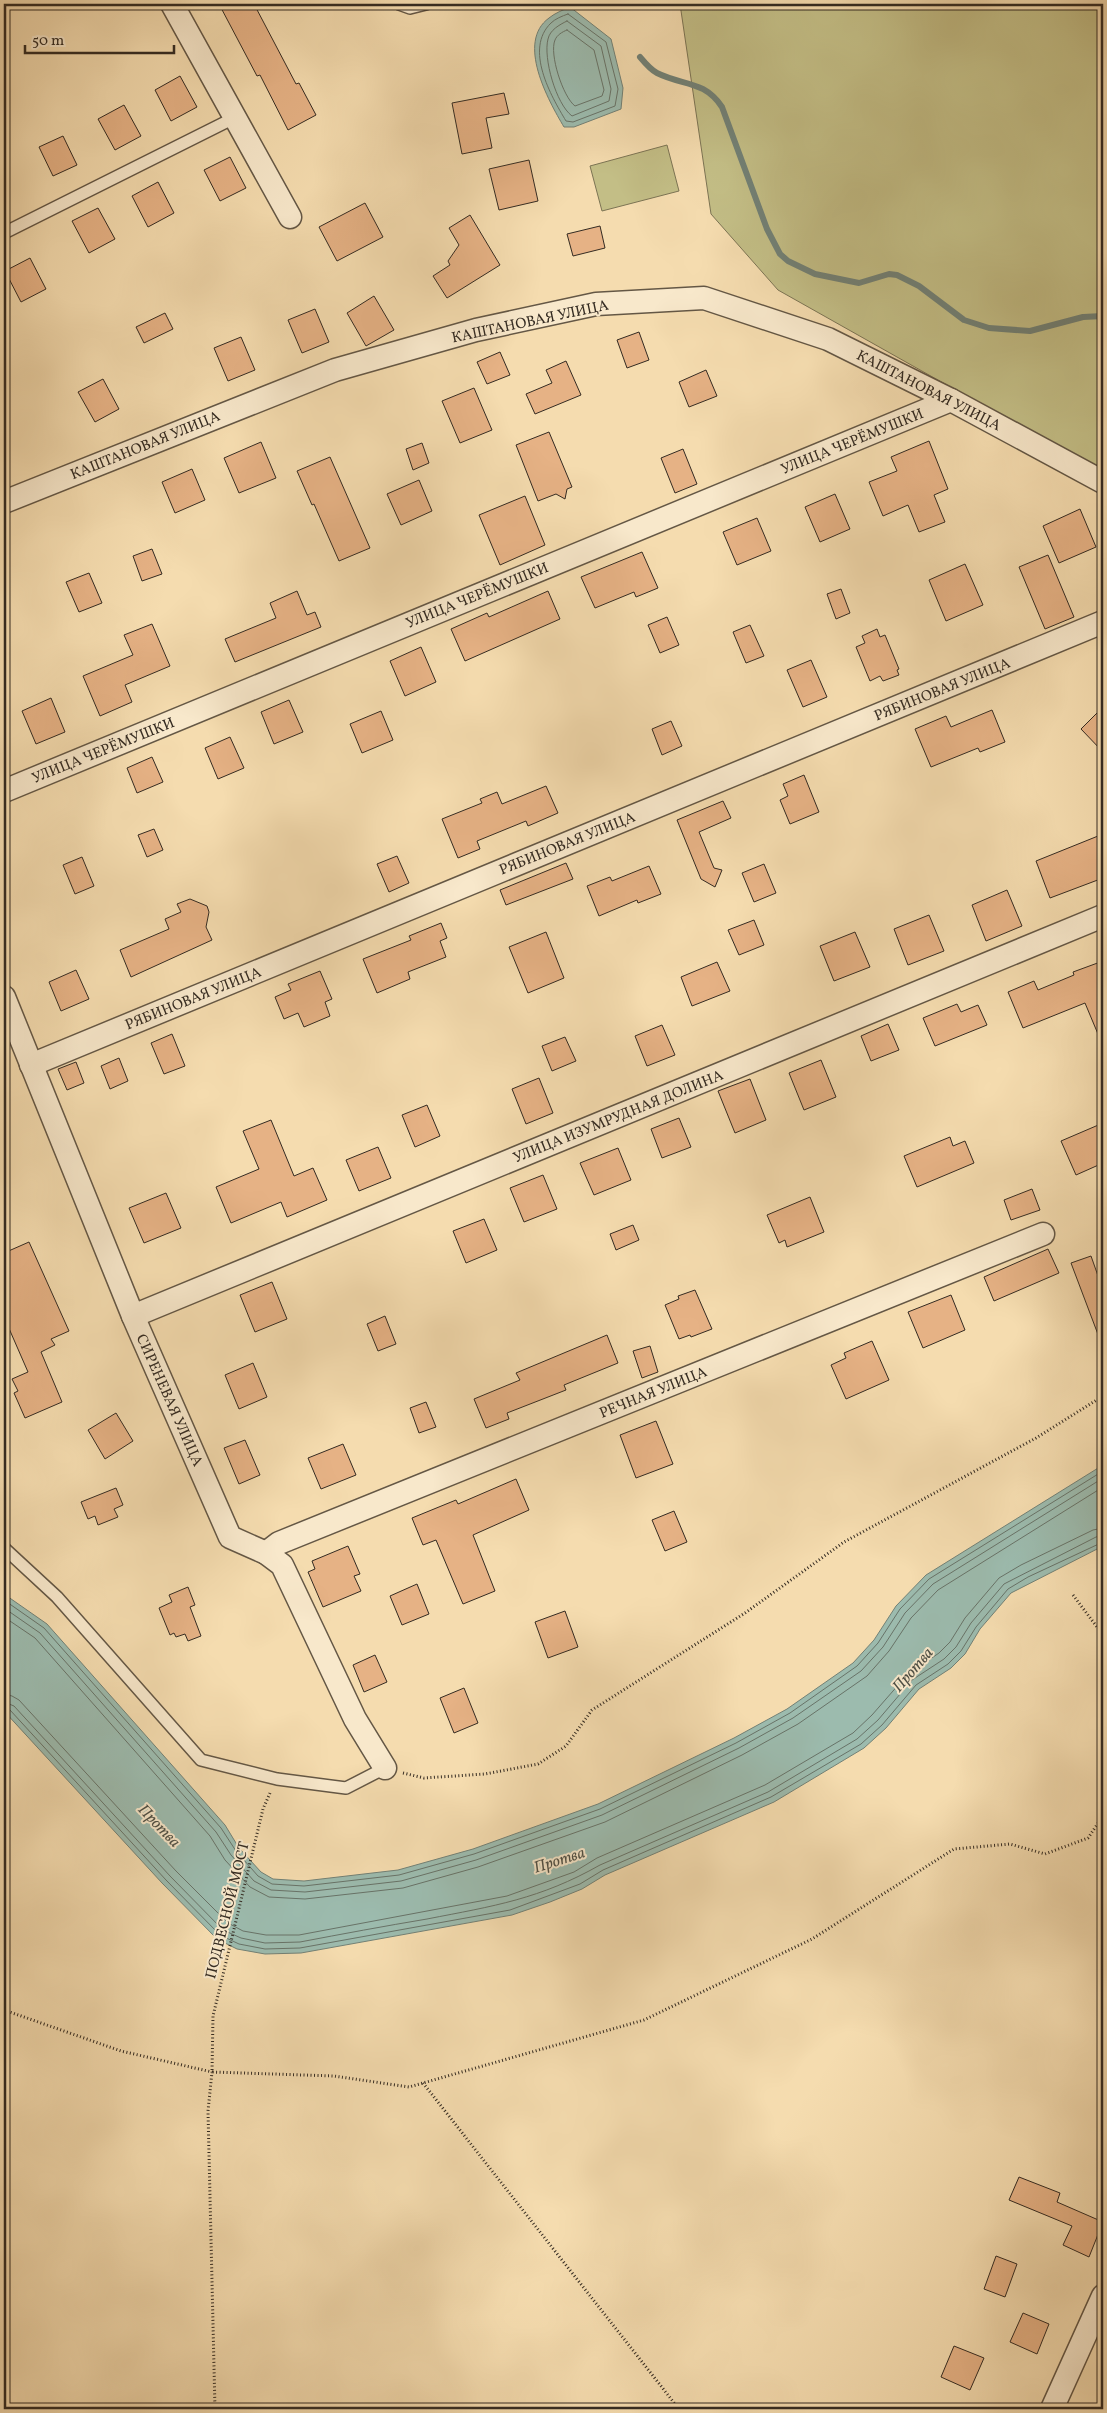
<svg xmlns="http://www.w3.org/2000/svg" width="1107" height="2413" viewBox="0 0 1107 2413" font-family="Vollkorn,serif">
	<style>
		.green { fill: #c3be86; stroke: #7c7454 }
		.water { fill: #9cbbae; stroke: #728176 }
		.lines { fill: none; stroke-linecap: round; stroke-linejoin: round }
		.shore { stroke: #687368; stroke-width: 1 }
		.stream { stroke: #728176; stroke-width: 6 }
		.building { fill: #e6b285; stroke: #342b22 }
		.lane-casing { stroke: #645745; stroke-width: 14 }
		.street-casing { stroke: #645745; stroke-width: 25 }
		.path { stroke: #342b22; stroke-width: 3; stroke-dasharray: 1 2.5; stroke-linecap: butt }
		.lane { stroke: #f8e8cb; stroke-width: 11 }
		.street { stroke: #f8e8cb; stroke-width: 22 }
		.labels { text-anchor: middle; stroke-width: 4; stroke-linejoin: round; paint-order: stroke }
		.street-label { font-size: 15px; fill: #342b22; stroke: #f8e8cb }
		.water-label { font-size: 16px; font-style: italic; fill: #4e4f45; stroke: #f8e8cb }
	</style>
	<rect width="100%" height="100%" fill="#f5dcaf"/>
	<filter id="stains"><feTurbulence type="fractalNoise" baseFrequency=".004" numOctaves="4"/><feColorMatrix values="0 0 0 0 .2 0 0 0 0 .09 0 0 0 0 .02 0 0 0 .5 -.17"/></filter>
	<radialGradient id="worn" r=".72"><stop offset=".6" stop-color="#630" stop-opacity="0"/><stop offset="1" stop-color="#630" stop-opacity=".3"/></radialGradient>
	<!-- green -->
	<g class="green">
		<path d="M680,4h423v469l-325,-183 -67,-76z"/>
		<path d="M667,145l12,46 -77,20 -12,-45z"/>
	</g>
	<!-- water -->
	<g class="water">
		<path d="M570,7l41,32 12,49 -2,21 -47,18h-10c-16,-27 -48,-85 -15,-109 6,-5 14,-8 21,-11z"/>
		<path d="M1103,1465v81l-92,47 -31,36 -15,25 -14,14 -32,21 -33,39 -22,20 -90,54 -169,73 -23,14 -32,13 -38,13 -211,38 -36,1 -28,-5 -20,-10 -55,-56 -158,-172v-117l43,30 178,201 14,23 22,24 12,7 31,2 94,-11 75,-21 125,-45 136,-66 53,-29 66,-46 21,-23 22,-34 30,-31z"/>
	</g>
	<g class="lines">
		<!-- shore -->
		<g class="shore">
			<path d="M568,14l38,28 12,47 -3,17 -42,16 -7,-1c-15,-25 -42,-72 -15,-98 4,-4 11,-7 17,-9z"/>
			<path d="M567,21l34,25 10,43 -2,12 -37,15c-16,-12 -29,-58 -24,-77 2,-9 11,-14 19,-18z"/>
			<path d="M567,30l27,20 10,40 -2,6 -27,10c-12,-9 -26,-52 -20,-66 2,-5 7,-8 12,-10z"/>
			<path d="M4,1600l40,28 177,200 15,23 22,25 14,8 32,2 95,-11 75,-21 126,-45 136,-66 54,-30 67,-47 21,-23 22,-34 29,-30 174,-108"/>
			<path d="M4,1608l36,25 176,199 15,23 23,26 17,9 34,2 96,-11 75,-21 126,-45 137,-67 54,-30 68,-47 22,-24 22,-34 28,-29 170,-106"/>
			<path d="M4,1617l31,21 175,198 15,24 25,27 19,10 36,2 98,-11 75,-21 127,-45 137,-67 56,-31 69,-48 22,-25 22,-33 27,-28 165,-103"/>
			<path d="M4,1694l8,2 7,4 157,171 52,52 15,8 23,4h33l208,-39 67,-24 23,-14 168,-73 88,-52 19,-18 35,-40 32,-22 11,-11 15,-24 34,-40 22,-13 72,-35 10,-2"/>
			<path d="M4,1702l10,4 156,170 53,54 18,8 24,5 35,-1c42,-8 85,-16 127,-23 67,-13 113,-20 173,-54l168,-73 89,-53 21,-19 34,-40 32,-21 12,-12 15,-24 33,-39 92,-47 7,-2"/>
			<path d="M4,1708l6,2 156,170 54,55 19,9 26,5 35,-1 210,-38 70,-26 23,-14 168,-73 90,-53 21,-19 34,-40 32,-21 13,-13 15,-24 32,-38 20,-12 75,-35"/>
		</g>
		<!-- stream -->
		<path class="stream" d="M640,57c5,6 11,13 17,16 26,13 47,7 65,34l45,122 13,25 8,7 27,13 44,9 30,-9 8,1 22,11 45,34 25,8 41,3 53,-14 20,-1"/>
	</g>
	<!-- building -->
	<g class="building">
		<path d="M219,4h35l42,80 3,-1 17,32 -28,15 -28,-55 -3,1z"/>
		<path d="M180,76l17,31 -26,14 -16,-31z"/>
		<path d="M504,93l5,21 -23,4 6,30 -30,6 -10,-51z"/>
		<path d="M124,105l17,31 -26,14 -17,-31z"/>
		<path d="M63,136l14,29 -24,11 -14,-29z"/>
		<path d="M230,157l16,31 -26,13 -16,-31z"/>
		<path d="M529,160l9,41 -39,9 -10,-41z"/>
		<path d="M158,182l16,31 -26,14 -16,-31z"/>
		<path d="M365,203l18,34 -46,24 -18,-34z"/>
		<path d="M98,208l17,31 -26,14 -17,-32z"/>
		<path d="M470,215l30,50 -53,33 -14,-22 17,-11 -2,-4 11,-16 -10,-17z"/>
		<path d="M600,226l5,22 -32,8 -6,-22z"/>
		<path d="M30,258l16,31 -25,13 -16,-31z"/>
		<path d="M374,296l20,34 -28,16 -19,-33z"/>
		<path d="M315,309l14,33 -27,11 -14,-33z"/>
		<path d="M165,313l8,16 -29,14 -8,-16z"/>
		<path d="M639,332l10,28 -22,8 -10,-28z"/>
		<path d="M241,337l14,33 -27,11 -14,-33z"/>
		<path d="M500,352l10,23 -23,9 -10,-22z"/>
		<path d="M566,361l15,34 -46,19 -9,-20 26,-11 -6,-13z"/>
		<path d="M706,370l11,26 -28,11 -10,-25z"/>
		<path d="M103,379l16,30 -24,13 -17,-30z"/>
		<path d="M474,388l18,42 -32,13 -18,-42z"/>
		<path d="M549,432l23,55 -5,2 -2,10 -9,-5 -18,7 -22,-56z"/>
		<path d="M929,441l19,48 -14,6 11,27 -26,10 -11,-27 -25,11 -14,-34 28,-11 -6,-14z"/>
		<path d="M261,442l15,36 -37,15 -15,-35z"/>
		<path d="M422,443l7,20 -16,7 -7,-21z"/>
		<path d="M683,449l14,35 -22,9 -14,-35z"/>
		<path d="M330,457l40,91 -31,13 -25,-57 -2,1 -15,-34z"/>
		<path d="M192,469l13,31 -30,13 -13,-31z"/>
		<path d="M419,480l13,31 -31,14 -14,-31z"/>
		<path d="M835,494l15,35 -30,13 -15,-35z"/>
		<path d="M525,496l20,49 -45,20 -21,-50z"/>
		<path d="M1080,509l16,38 -37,16 -16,-37z"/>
		<path d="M757,518l14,33 -34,14 -14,-33z"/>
		<path d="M152,549l10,25 -20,7 -9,-25z"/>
		<path d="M642,552l16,36 -22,9 -2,-5 -39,16 -14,-31z"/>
		<path d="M1048,555l26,62 -29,12 -26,-62z"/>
		<path d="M965,564l18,41 -37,16 -17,-41z"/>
		<path d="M89,573l13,30 -23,9 -13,-30z"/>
		<path d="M841,589l9,24 -14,6 -9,-25z"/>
		<path d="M297,591l10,24 8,-3 6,15 -86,35 -10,-23 51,-21 -6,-15z"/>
		<path d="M548,591l12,28 -95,42 -14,-32 36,-16 2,4z"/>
		<path d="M667,617l12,28 -19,8 -12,-28z"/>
		<path d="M152,624l18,42 -45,19 7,17 -32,14 -17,-40 50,-21 -9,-20z"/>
		<path d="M750,625l14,31 -18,7 -13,-31z"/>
		<path d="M877,629l3,8 5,-2 14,34 -2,1 2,5 -16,6 -3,-5 -10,5 -14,-34 9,-4 -3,-7z"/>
		<path d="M421,647l15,35 -31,14 -15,-35z"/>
		<path d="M811,660l16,37 -24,10 -16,-37z"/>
		<path d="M51,698l14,34 -29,12 -14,-33z"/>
		<path d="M289,700l14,32 -29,12 -13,-32z"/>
		<path d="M1103,707v45l-22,-23z"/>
		<path d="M992,710l13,32 -25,10 -2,-4 -47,19 -16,-38 31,-13 5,11z"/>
		<path d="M381,711l12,29 -31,13 -12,-29z"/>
		<path d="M671,721l11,25 -20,9 -10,-26z"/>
		<path d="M230,737l14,31 -26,11 -13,-31z"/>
		<path d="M152,757l11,25 -26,11 -10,-25z"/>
		<path d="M804,775l15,37 -29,12 -10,-24 8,-4 -5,-12z"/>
		<path d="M546,786l12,27 -30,13 -2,-5 -49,20 3,8 -22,9 -16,-39 40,-16 -2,-4 17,-7 5,12z"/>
		<path d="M723,801l8,17 -32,14 15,36 8,2 -7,17 -14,-8 -24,-59z"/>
		<path d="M154,829l9,21 -16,7 -9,-22z"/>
		<path d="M1103,834v44l-53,20 -14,-37z"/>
		<path d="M397,856l12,27 -20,9 -12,-28z"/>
		<path d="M82,857l12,29 -19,8 -12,-29z"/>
		<path d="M566,863l7,16 -67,26 -6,-15z"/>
		<path d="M764,864l12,29 -22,9 -12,-29z"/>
		<path d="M649,866l12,28 -23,9 -1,-3 -38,16 -12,-30 23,-9 2,4z"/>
		<path d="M1007,890l15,36 -36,15 -14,-36z"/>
		<path d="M190,899l17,7 2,6 -3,15 6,13 -81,37 -11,-27 49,-21 -4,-10 16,-7 -4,-8z"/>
		<path d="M929,915l15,36 -36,14 -14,-36z"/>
		<path d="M754,920l10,25 -25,10 -11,-25z"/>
		<path d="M441,923l6,15 -7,3 6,16 -38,15 2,7 -33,14 -14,-34 48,-19 -2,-4z"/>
		<path d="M546,932l18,46 -36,15 -19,-46z"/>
		<path d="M855,932l15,35 -36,14 -14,-35z"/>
		<path d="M1103,961v85l-18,-43 -62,25 -15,-36 26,-11 4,9 36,-15 -1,-3z"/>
		<path d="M717,962l13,29 -38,15 -11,-29z"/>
		<path d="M76,970l13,29 -28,12 -12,-29z"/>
		<path d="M320,971l12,28 -7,3 5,14 -26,11 -6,-14 -14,6 -9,-22 16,-7 -3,-6z"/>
		<path d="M957,1004l4,8 17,-7 9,20 -52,21 -12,-28z"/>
		<path d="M888,1024l11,26 -28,11 -10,-25z"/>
		<path d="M662,1025l13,30 -28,11 -12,-30z"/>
		<path d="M172,1034l13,32 -21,8 -13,-31z"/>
		<path d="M565,1037l11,24 -24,10 -10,-25z"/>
		<path d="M119,1058l9,23 -18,8 -9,-23z"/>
		<path d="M821,1060l15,37 -32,13 -15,-37z"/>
		<path d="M76,1062l8,21 -17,7 -9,-21z"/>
		<path d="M539,1078l14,35 -27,11 -14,-35z"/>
		<path d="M750,1079l16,41 -31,13 -17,-42z"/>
		<path d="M427,1105l13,31 -25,11 -13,-32z"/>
		<path d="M679,1118l12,29 -29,11 -11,-29z"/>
		<path d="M271,1120l23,56 19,-8 14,32 -40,17 -6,-15 -50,21 -15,-36 43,-18 -16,-38z"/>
		<path d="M1103,1123v40l-27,12 -15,-34z"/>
		<path d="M950,1137l3,9 12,-5 9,22 -57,24 -13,-31z"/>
		<path d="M378,1147l13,31 -32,13 -13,-31z"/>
		<path d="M618,1148l13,32 -37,15 -14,-32z"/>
		<path d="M543,1175l14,34 -33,13 -14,-34z"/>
		<path d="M1032,1189l8,21 -29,10 -7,-20z"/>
		<path d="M166,1193l15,35 -37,15 -15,-35z"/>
		<path d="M810,1197l14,35 -37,15 -2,-7 -6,3 -12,-28z"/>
		<path d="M484,1219l13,31 -31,13 -13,-32z"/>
		<path d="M633,1225l6,15 -23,10 -6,-16z"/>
		<path d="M29,1242l40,89 -18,8 4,6 -14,7 21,50 -37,16 -11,-25 4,-2 -6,-12 16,-7 -24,-55v-64z"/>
		<path d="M1048,1249l11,24 -65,28 -10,-24z"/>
		<path d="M1091,1256l12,34 -1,55 -31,-82z"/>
		<path d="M272,1282l15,37 -32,13 -15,-37z"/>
		<path d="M695,1290l17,39 -21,8 -1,-2 -11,4 -14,-34 14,-6 -1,-3z"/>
		<path d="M951,1295l14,35 -42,18 -15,-36z"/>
		<path d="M385,1316l11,28 -18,7 -11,-27z"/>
		<path d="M607,1335l11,28 -54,22 2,5 -59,23 2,6 -23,9 -12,-29 46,-19 -4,-7z"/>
		<path d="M872,1341l17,39 -43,19 -15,-34 15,-7 -2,-5z"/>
		<path d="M650,1346l8,26 -16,6 -9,-27z"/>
		<path d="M253,1363l14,34 -28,12 -14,-34z"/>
		<path d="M426,1402l10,25 -17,6 -9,-25z"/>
		<path d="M116,1413l17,28 -28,18 -17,-29z"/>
		<path d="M656,1421l17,43 -37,14 -16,-43z"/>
		<path d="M245,1440l15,35 -21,9 -15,-36z"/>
		<path d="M343,1444l13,31 -35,14 -13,-31z"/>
		<path d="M516,1479l13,31 -56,25 22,56 -32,13 -27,-64 -13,5 -11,-27 44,-18 2,4z"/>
		<path d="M116,1488l7,17 -9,4 4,8 -20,8 -3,-9 -7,3 -7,-17z"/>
		<path d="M674,1511l13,31 -22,9 -13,-31z"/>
		<path d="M348,1546l12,28 -6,2 7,15 -38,16 -15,-35 7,-3 -3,-8z"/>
		<path d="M417,1584l12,30 -27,11 -12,-29z"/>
		<path d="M188,1587l7,18 -5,2 11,29 -13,5 -3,-7 -9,3 -2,-4 -4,2 -11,-27 13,-6 -3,-7z"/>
		<path d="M565,1611l13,36 -30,11 -13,-36z"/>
		<path d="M375,1655l12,27 -23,10 -11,-27z"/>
		<path d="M464,1688l14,35 -24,10 -14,-35z"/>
		<path d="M1019,2177l41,16 -3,9 46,20 -14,35 -26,-12 9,-19 -63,-26z"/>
		<path d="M996,2256l21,8 -12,33 -21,-8z"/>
		<path d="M1023,2313l26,11 -12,30 -27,-12z"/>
		<path d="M954,2346l30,12 -14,32 -29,-13z"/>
	</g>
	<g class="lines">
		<!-- lane casing -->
		<g class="lane-casing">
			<g id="lane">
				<path d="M399,4l11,4 16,-4"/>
				<path d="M4,233l230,-115"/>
				<path d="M4,1548l53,49 144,163 76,19 69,9 39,-20"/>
			</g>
		</g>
		<!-- street casing -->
		<g class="street-casing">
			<g id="street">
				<path d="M172,4l118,213"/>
				<path d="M4,502l331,-132 141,-40 120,-26 108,-6 124,41 123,61 152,82"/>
				<path d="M4,791l947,-391"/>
				<path d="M4,997l129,319 97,221 36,16 16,12 73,154 30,49"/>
				<path d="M31,1065l1072,-443"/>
				<path d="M133,1316l970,-400"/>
				<path d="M266,1553l13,-10 764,-309"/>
				<path d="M1052,2409l51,-113"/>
			</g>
		</g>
		<!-- path -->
		<g class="path">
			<path d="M1073,1595l30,40"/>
			<path d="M403,1773l21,5 61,-4 53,-10 28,-18 26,-36 153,-97 99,-71 192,-104 67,-42"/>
			<path d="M270,1793l-7,16 -50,207 -1,56 122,4 75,11 235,-67 168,-81 142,-90 56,-5 35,10 43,-16 15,-22"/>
			<path d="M4,2010l117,41 91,21 -4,39 7,298"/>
			<path d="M423,2083l256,326"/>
		</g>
		<!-- lane -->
		<use href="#lane" class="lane"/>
		<!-- street -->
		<use href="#street" class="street"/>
	</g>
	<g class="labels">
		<!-- street labels -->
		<g class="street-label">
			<text transform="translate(530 321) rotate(-12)" y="5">КАШТАНОВАЯ УЛИЦА</text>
			<text transform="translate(929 390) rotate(27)" y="5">КАШТАНОВАЯ УЛИЦА</text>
			<text transform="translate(852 441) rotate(-22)" y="5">УЛИЦА ЧЕРЁМУШКИ</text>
			<text transform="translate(145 445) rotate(-22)" y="5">КАШТАНОВАЯ УЛИЦА</text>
			<text transform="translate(477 595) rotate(-22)" y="5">УЛИЦА ЧЕРЁМУШКИ</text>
			<text transform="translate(942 689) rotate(-22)" y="5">РЯБИНОВАЯ УЛИЦА</text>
			<text transform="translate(103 750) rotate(-22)" y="5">УЛИЦА ЧЕРЁМУШКИ</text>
			<text transform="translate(567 843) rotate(-22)" y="5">РЯБИНОВАЯ УЛИЦА</text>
			<text transform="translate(193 998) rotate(-22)" y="5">РЯБИНОВАЯ УЛИЦА</text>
			<text transform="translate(618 1116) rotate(-22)" y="5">УЛИЦА ИЗУМРУДНАЯ ДОЛИНА</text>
			<text transform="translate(653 1392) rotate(-22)" y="5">РЕЧНАЯ УЛИЦА</text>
			<text transform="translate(170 1400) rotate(66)" y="5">СИРЕНЕВАЯ УЛИЦА</text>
			<text transform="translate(227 1910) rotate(-76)" y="5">ПОДВЕСНОЙ МОСТ</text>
		</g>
		<!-- water labels -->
		<g class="water-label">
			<text transform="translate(912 1669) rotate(-49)" y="6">Протва</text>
			<text transform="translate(160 1825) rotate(46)" y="6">Протва</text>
			<text transform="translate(559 1859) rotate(-18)" y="6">Протва</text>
		</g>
	</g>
	<!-- margin -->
	<rect width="1107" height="2413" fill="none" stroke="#f5dcaf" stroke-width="20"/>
	<rect x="5" y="5" width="1097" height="2403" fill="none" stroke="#342b22" stroke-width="2.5"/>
	<rect x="10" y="10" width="1087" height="2393" fill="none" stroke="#342b22"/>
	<!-- scale -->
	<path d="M25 45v8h149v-8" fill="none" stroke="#342b22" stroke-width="2.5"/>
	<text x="32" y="45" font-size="15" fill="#342b22" stroke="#f8e8cb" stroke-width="4" paint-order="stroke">50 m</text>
	<rect width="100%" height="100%" filter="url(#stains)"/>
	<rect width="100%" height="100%" fill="url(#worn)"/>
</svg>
